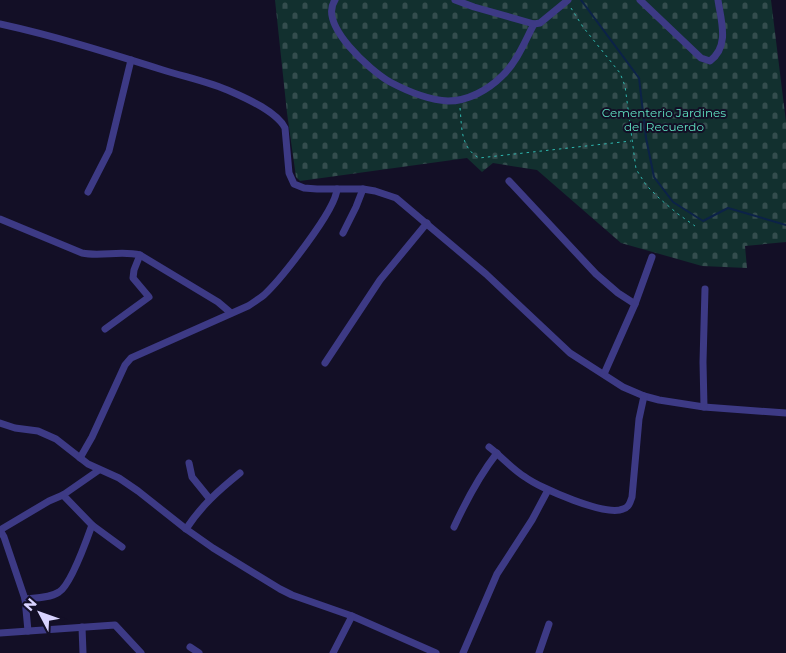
<svg xmlns="http://www.w3.org/2000/svg" width="786" height="653" viewBox="0 0 786 653" font-family="Montserrat,sans-serif">
	<style>
		.cemetery { fill: url(#cemetery-stones) }
		.lines { fill: none; stroke-linecap: round; stroke-linejoin: round }
		.stream { stroke: #0c2248; stroke-width: 2 }
		.path { stroke: #2fb8b0; stroke-width: 1; stroke-dasharray: 2.5 4; stroke-linecap: butt }
		.minor { stroke: #3d3a85; stroke-width: 7 }
		.labels { text-anchor: middle; stroke-width: 4; stroke-linejoin: round; paint-order: stroke }
		.park-label { font-size: 12px; fill: #5fe0c0; stroke: #130f26 }
	</style>
	<defs>
		<pattern id="cemetery-stones" width="16" height="16" patternUnits="userSpaceOnUse" patternTransform="scale(1.25)"><rect width="16" height="16" fill="#12302f"/><path d="M2 7V4a2 2 0 0 1 4 0v3zM10 15v-3a2 2 0 0 1 4 0v3z" fill="#344d4e"/></pattern>
	</defs>
	<rect width="100%" height="100%" fill="#130f26"/>
	<!-- cemetery -->
	<path class="cemetery" d="M275,0h496l15,122v120l-41,4 2,22 -45,-2 -81,-23 -84,-73 -44,-7 -11,9 -15,-14 -167,23 -4,-4 -9,-64z"/>
	<g class="lines">
		<!-- stream -->
		<path class="stream" d="M581,0l58,78 7,60 8,39 19,25 30,19 25,-13 58,17"/>
		<!-- path -->
		<g class="path">
			<path d="M571,8l12,19 37,46 5,13 11,83 10,16 14,14 18,15 17,12"/>
			<path d="M460,108c2,19 0,39 19,50l152,-17"/>
		</g>
		<!-- minor -->
		<g class="minor">
			<path d="M335,0c-17,25 36,71 55,82 17,9 39,18 58,19 20,0 40,-11 54,-25 15,-14 23,-35 32,-52"/>
			<path d="M455,0l19,7 60,17 6,-1 28,-23"/>
			<path d="M640,0l61,58 9,3c20,-15 11,-40 8,-61"/>
			<path d="M0,24c55,12 109,29 163,46 22,7 47,12 69,22 16,7 45,20 53,36l4,45 5,11 10,4 13,1h46l12,2 21,7 90,76 84,79 53,34 21,9 15,4 45,7 82,6"/>
			<path d="M509,181l87,93 22,19 17,11"/>
			<path d="M88,192l21,-41 22,-91"/>
			<path d="M0,219l82,34c19,4 39,-3 58,2l78,47 13,11"/>
			<path d="M343,233l13,-26 7,-18"/>
			<path d="M105,329l44,-32 -16,-19 1,-8 6,-15"/>
			<path d="M325,363l55,-83 47,-57"/>
			<path d="M604,374l31,-70 17,-47"/>
			<path d="M704,407l-1,-45 2,-73"/>
			<path d="M0,423l15,5 23,3 18,8 32,25 31,14 19,13 48,38 27,19 67,41 12,6 60,21 84,37"/>
			<path d="M489,447c12,9 23,22 36,30 15,11 81,40 98,32 6,-2 7,-6 9,-12l7,-78 5,-23"/>
			<path d="M80,458l12,-21 33,-72 6,-7 117,-52c6,-4 11,-7 16,-11 17,-16 72,-85 73,-106"/>
			<path d="M189,463l3,14 17,21"/>
			<path d="M63,495l29,30 30,22"/>
			<path d="M454,527c12,-26 25,-51 43,-74"/>
			<path d="M186,529c15,-23 33,-39 54,-56"/>
			<path d="M0,530l49,-29 14,-6 36,-25"/>
			<path d="M0,530l4,7 21,62 3,32"/>
			<path d="M25,599c10,-1 25,-1 34,-7 12,-7 28,-53 33,-67"/>
			<path d="M82,627l1,26"/>
			<path d="M0,633l115,-8 26,28"/>
			<path d="M190,647l9,6"/>
			<path d="M333,653l19,-37"/>
			<path d="M463,653l34,-79 35,-54 16,-30"/>
			<path d="M539,653l10,-29"/>
		</g>
	</g>
	<g class="labels">
		<!-- park labels -->
		<g class="park-label">
			<text x="664" y="117">Cementerio Jardines<tspan x="664" dy="14">del Recuerdo</tspan></text>
		</g>
	</g>
	<!-- north arrow -->
	<g transform="translate(40 613) rotate(311)" stroke="#130f26" stroke-width="4" paint-order="stroke">
	<path d="M0-4L9 19L0 12L-9 19Z" fill="#d9d4ff"/>
	<text y="-8" font-size="14" font-weight="bold" text-anchor="middle" fill="#d9d4ff">N</text>
	</g>
</svg>
